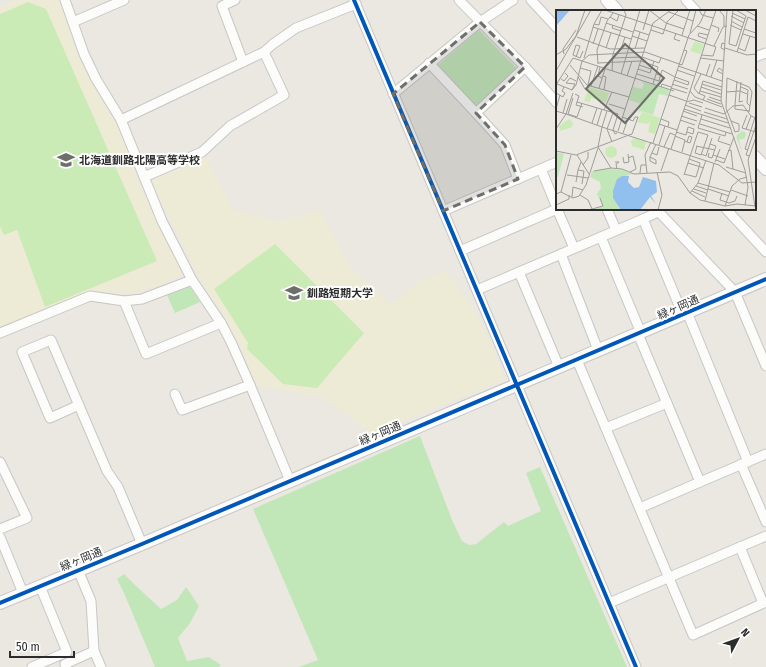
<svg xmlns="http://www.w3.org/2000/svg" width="766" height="667" viewBox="0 0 766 667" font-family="'Fira Sans Condensed','Noto Sans JP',sans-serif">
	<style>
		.education { fill: #edebd5 }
		.green { fill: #c1e7b8 }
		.pitch { fill: #cbebb6 }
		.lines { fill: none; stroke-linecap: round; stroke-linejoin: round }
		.street-casing { stroke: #c8c6c7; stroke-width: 11 }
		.secondary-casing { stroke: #c8c6c7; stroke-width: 14 }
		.street { stroke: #fcfcfa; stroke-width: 9 }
		.secondary { stroke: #fcfcfa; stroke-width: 12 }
		.cycleway-casing { stroke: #fff; stroke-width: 6 }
		.cycleway { stroke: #0057b8; stroke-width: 4 }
		.marked { fill: #6e6e6b; fill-opacity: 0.2; stroke: #6e6e6b; stroke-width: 3; stroke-dasharray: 8 5; stroke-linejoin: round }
		.labels { text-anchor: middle; stroke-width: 4; stroke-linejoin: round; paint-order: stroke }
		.poi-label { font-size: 11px; font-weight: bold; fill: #2c2c2c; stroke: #fff; text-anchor: start }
		.street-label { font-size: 11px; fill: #2c2c2c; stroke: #fff }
		.inset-road { fill: none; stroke: #9e9d99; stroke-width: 1 }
		.view { fill: #6e6e6b; fill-opacity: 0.15; stroke: #6e6e6b; stroke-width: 2 }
		.inset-edge { fill: none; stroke: #2c2c2c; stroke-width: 2 }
	</style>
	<rect width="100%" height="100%" fill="#eae8e1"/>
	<!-- education -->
	<g class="education">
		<path d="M15,0h45l31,78 24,38 11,23 13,42 43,93 -17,10 -31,9 -26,-1 -14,-2 -94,38v-321z"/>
		<path d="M206,157l27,52 43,12 44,-10 30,55 41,38 27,-22 27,-11 31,41 29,67 -133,55 -49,-37 -66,-11 -27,-60 -30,-47 -49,-98z"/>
	</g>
	<!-- green -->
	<g class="green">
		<path d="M479,30l38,39 -40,39 -40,-42z"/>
		<path d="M185,286l6,2 9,14 -25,11 -8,-18z"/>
		<path d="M420,436l32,84 10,21 7,4 7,-1 28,-22 4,4 33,-15 -15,-38 14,-6 87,200h-328l19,-7 -65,-151z"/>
		<path d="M124,574l12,12 25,23 16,-9 9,-13 13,19 -9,17 -12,15 9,23 22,-4 12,8 -2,2h-64l-31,-74 -7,-14z"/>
	</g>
	<!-- pitch -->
	<g class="pitch">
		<path d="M28,2l18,7 111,252 -112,46 -28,-77 -13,5 -4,-9v-212z"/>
		<path d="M275,244l89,89 -47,55 -34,-4 -36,-35 1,-6 -34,-54z"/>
	</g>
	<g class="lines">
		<!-- street casing -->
		<g class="street-casing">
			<g id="street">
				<path d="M65,0l19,54 12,25 25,41 41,101 30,59 29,43 10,19 19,43 40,96"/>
				<path d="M235,0l-13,6 21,56"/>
				<path d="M354,0l282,667"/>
				<path d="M459,0l66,67 32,36"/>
				<path d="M531,0l26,28"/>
				<path d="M686,0l10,11"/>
				<path d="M73,22l51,-22"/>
				<path d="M755,57l11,-4"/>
				<path d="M429,63l47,50 29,32 13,34"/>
				<path d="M755,74l11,12"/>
				<path d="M393,94l87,-72 33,-22"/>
				<path d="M476,113l49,-46"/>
				<path d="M121,120l143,-68 9,-8 23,-16 60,-24"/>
				<path d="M541,169l16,39"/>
				<path d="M144,177l58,-25 28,-26 54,-31 -20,-43"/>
				<path d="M557,209l17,39"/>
				<path d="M607,209l9,21"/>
				<path d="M656,209l79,83 31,74"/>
				<path d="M726,209l40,43"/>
				<path d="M443,211l114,-49"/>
				<path d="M643,219l40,96"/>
				<path d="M601,237l40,96"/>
				<path d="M460,251l97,-42"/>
				<path d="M561,254l37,96"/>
				<path d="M519,272l40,95"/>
				<path d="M477,290l166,-71 15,-7"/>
				<path d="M124,301l22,53 75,-31"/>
				<path d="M687,312l61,150"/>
				<path d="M0,333l90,-37 34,5 18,-2 50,-19"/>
				<path d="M638,334l62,148 66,-28"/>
				<path d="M577,360l116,275 73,-33"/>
				<path d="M175,394l7,16 68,-25"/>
				<path d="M79,405l-29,13 -28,-66 29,-12 56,131 11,16 24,57"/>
				<path d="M606,428l61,-25"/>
				<path d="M0,462l27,56 -27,11"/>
				<path d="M741,464l25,58"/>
				<path d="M640,508l60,-26"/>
				<path d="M0,537l23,56"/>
				<path d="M740,547l26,-11"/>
				<path d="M78,570l13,31 3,50 7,16"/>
				<path d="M609,603l131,-56 23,56"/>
				<path d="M32,667l35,-15 -27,-66"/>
				<path d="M66,667l-1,-3 29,-13"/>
			</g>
		</g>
		<!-- secondary casing -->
		<g class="secondary-casing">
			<g id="secondary">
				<path d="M607,0l10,11"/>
				<path d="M755,157l11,12"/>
				<path d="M0,603l142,-59 624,-265"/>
			</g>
		</g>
		<!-- street -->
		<use href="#street" class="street"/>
		<!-- secondary -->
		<use href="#secondary" class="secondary"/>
		<!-- cycleway casing -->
		<g class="cycleway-casing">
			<g id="cycleway">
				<path d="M354,0l282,667"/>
				<path d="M0,603l142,-59 624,-265"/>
			</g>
		</g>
		<!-- cycleway -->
		<use href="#cycleway" class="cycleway"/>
	</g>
	<!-- marked area -->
	<path class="marked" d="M480,22l45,45 -49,46 29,32 13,34 -75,32 -50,-117z"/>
	<!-- icons -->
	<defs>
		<g id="school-bare" transform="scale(1.38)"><path d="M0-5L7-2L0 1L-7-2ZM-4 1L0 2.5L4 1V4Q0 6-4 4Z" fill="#6e6e6b" stroke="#fff" stroke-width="2.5" paint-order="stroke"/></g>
		<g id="university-bare" transform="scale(1.38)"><path d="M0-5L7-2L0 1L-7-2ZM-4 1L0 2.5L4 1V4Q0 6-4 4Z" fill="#6e6e6b" stroke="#fff" stroke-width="2.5" paint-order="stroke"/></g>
	</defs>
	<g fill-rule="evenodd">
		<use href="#school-bare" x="66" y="160"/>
		<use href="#university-bare" x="294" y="293"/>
	</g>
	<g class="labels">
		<!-- poi labels -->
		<g class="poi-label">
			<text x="79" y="164">北海道釧路北陽高等学校</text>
			<text x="307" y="297">釧路短期大学</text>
		</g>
		<!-- street labels -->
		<g class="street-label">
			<text transform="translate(678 307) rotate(-24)" y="4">緑ヶ岡通</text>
			<text transform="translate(380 433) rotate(-23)" y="4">緑ヶ岡通</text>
			<text transform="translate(81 559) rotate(-22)" y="4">緑ヶ岡通</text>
		</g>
	</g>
	<!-- overview -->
	<g transform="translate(556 10)">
		<rect width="200" height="200" fill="#eae8e1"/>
		<path d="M85,71l28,9 -1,6 -9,-2 -6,21 -12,-4 -3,2 3,-9 -12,-4 4,-13 9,2 2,-5zM186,121l4,2 -1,5 -6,2 4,15 -7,-19zM0,142l8,2 -6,23h-2zM54,159l12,1 10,4 -14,4 -5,11 1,10 7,11h-28l10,-4 -6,-12 4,-6 -1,-6 -10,-5 2,-6z" fill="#c1e7b8"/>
		<path d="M139,31l9,4 -4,9 -10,-3zM33,77l20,6 -3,9 -15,-4 -1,4 -6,-1zM86,102l18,6 -5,16 -7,-2 2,-10 -3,2 -10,-2zM13,109l4,4 -1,4 -12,4 -1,-5zM78,128l12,4 -2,8 -12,-4 -1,-5zM49 142a6 6 0 1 1 12 0a6 6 0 1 1-12 0Z" fill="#cbebb6"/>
		<path d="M0,0h14l-14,16zM66,166h7l-1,6 6,6 5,-1 4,-10 13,4 1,11 -6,4 5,8 -6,-7 -10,13h-19l-8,-12v-8l4,-11z" fill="#92c0ee"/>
		<path class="inset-road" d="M49,0l111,37 -3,9 -12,-1M93,0l17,13 18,6M143,0l3,5 11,3M160,0l-26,81 5,6 27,10M163,0l5,6v10M171,0l-6,91 24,69 3,17 -3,18M177,0l-4,34 7,2M189,0l11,6M113,2l24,9M176,3l13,6M175,6l13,7M54,7l7,4 2,-6M175,11l11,6M50,13l27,9M38,14l5,1 2,-8 7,2M57,15l-1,3 9,3M155,15l8,3 -1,4M174,15l11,5M141,16l12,4M37,17l38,12M188,19l12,4M78,20l15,5M87,20l6,-20M95,20l12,4 4,-12 12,-12M120,23l-2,6 6,2M134,23l6,-23M187,24l13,4M126,25l8,-25M76,26l15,5M21,27l33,12 35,-1M150,29l-8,-3 1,-3 9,2M37,34l5,-15M20,35l-3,10 7,3 3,-7M20,35l4,1 -4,11M158,36l9,-19 4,-1M180,36l10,-30 -10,-6M50,38l5,-15M169,38l22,7 9,-1M182,38l7,3 5,-15M65,39l4,-12M79,39l5,-17M169,40l-4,-2 1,-5 3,1M181,42l11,-35 8,4M8,44l-1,-5 13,-19M0,45l10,-6 10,-13 9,-26M28,48l10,-34 8,-14M56,48l30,-1 17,6 2,-5M144,48l24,3M42,53l43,-2 17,6 -2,7M42,54l-1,-14 10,-29 6,-8M14,55l17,20 42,12M83,55l12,4M122,56l18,6M44,57l-2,9 4,2M24,58l11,3 -3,14M82,59l12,4 4,-12M121,60l17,6M0,61l35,-61M56,61l1,-17 13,-39 -2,-5M140,62l26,9M65,64l19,-64M81,64l22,7 3,-11 13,7M145,64l-7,14 4,5 7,3 -2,4M167,64l-6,-3 2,-3 4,3M47,66l3,1 -2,13M71,66l5,-15M150,66l4,-12M22,67l7,12M119,67l14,5M155,67l6,-17M5,69l3,2 4,-5 -3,-3M118,70l14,5 1,-3M185,72l-2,20 4,-1M1,74l15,6M19,74l-3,6 4,-5M19,74l-9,-1 4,-5 6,3M97,74l3,-10 4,1M116,74l16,5M146,74l19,6M0,75l17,-27 101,33M20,75l6,-24 7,-6 56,-3 37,13 5,-14 -3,-1M35,76l7,-20M105,77l1,-3 9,3M145,77l20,7M185,77l7,3 -1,13 3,3M43,78l6,-19M115,78l16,5M144,81l21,6M170,82l14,-1 7,3M0,83l7,4 2,-4 -3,-2 2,-4M17,83l-7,21 36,13 -4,20 13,21 11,1 12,5 36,-2 8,4 12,17 10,7 25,6 12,-2 19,2M19,84l4,2 -3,9 7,2M143,84l4,-13 19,6M113,85l17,6M153,87l12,4M17,88l-5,16 9,3 5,-14M151,89l14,5M21,92l41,12 -5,16 2,4 2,-1M130,92l8,-2 9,3M133,93l13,4M53,94l16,5M129,95l16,6M179,95l2,-24M179,95v4l14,2M149,98l19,6 9,-8 10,-1 8,11 5,2M0,99l4,-14M128,99l44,14M48,100l8,-18M0,101l10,3 -10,15M51,101l-5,16 117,38 23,18 14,-1M127,101l14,5M148,102l23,7M7,103l4,-14M146,105l-4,13 27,8 1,-4M191,105l-5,13 14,4M125,106l16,5M66,107l6,2 -5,14M105,109l8,3 -1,5M145,109l29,9M124,110l15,5M175,111l8,3v7l-4,1 -4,-11 -5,-13 1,-30 22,9 3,5 -3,20M36,113l5,-15M103,114l18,6M144,114l32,10M41,115l5,-16M190,119l5,-13M62,121l35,-108 18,-13M120,122l10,3 2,-8 6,2 -1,5 -6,-2M119,126l10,4 -3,12M164,126l-2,5 12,4M129,131l2,1 3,1 2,-6 -3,-1 -2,6M56,132l-5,-13 6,-16M97,133l36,-108 11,-12 6,-13M103,135l6,-19M140,136l19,4M108,137l6,-14 5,2M115,139l19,-58M192,140l-3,-1 10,-32M0,141l20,4 53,-20 3,-1 6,-17h-3l-2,4 -5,-2 1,-2M172,141l3,-1 2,19M96,143l5,2 2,-8M153,143l-1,4 4,1 4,-12 -6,-2M145,144l5,2 6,-18M21,145l12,19M157,145l12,4M194,146l-4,-1 10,-30M67,147l1,6 5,-1 -1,-8M94,147l6,3v4l-6,-3v-4l6,-13M72,148l5,-2 3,13 -6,3M160,150l8,3 10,-26M25,152l-3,8 6,1 -2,13M59,152h4l-3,2 1,5M159,152l5,-13M132,153l16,5M27,155l5,-7v-6M170,157l20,6M38,161l17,-3M105,161l8,-23M101,162l5,23 -4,15M84,163l1,-8h5M91,163l-2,-18 6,-13M128,164l12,3 3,-10 1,-4 -11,-4M11,165l21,3M128,165l14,-43 10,3 -7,20 -6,-2 2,-7M20,172l2,-12M142,173l32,9M140,176l12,4M138,179l12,4M152,179l21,7M175,180l17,6M136,181l13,6M5,182l10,-37M134,183l8,-10 8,-23M166,183l-2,7 9,3 6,-2 2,-5M0,184l5,-2 12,6 6,-2 7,-11 12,-37M24,185l8,5 4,9 11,-3 -3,-8M16,187l1,-10 10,3M149,191l9,-38M0,195l13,-6v-4M169,196l7,-20 8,-7 7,-2M199,197l-7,-47 8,-23"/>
		<path class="view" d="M69,34l39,34 -39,45 -39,-34z"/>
		<rect width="200" height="200" class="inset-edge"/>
	</g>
	<!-- north arrow -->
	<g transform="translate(738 639) rotate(49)" stroke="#ffffff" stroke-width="3" paint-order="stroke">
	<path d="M0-3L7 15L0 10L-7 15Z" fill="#2c2c2c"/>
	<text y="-6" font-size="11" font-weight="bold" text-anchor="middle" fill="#2c2c2c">N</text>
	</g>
	<!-- scale -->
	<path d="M10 651v6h64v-6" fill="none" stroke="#2c2c2c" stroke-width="2"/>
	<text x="16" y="651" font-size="12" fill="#2c2c2c" stroke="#ffffff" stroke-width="3" paint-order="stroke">50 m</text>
</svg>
